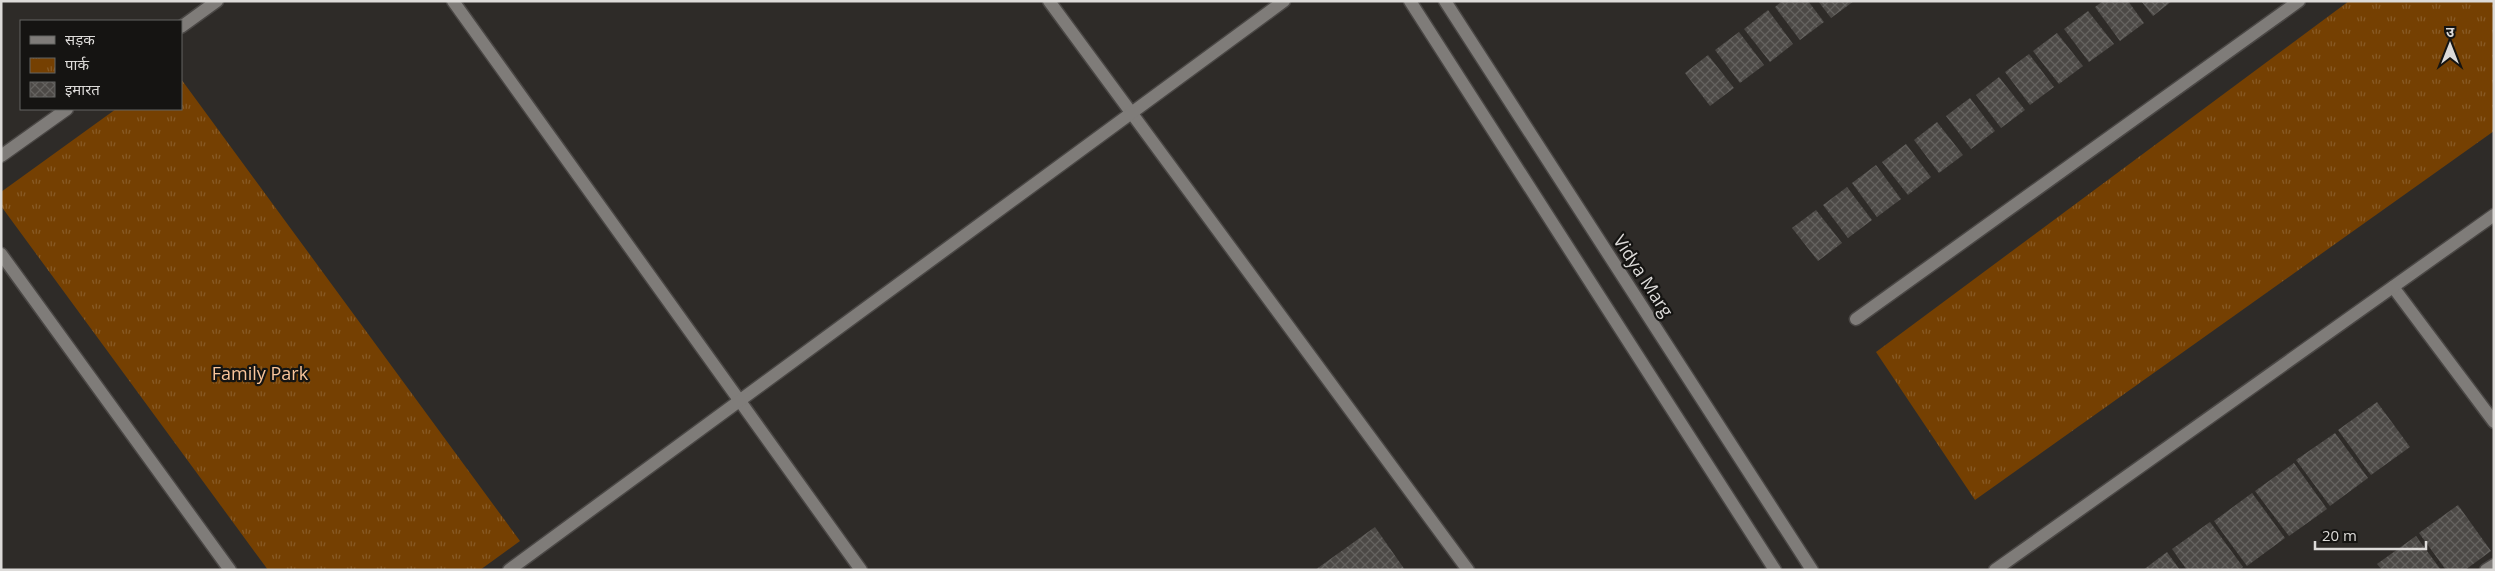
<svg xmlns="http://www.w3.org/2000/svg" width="2495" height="571" viewBox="0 0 2495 571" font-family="'Open Sans','Noto Sans Devanagari',sans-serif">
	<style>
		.park { fill: url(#park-tufts) }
		.building { fill: url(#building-cross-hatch) }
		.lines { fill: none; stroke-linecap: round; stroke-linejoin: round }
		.service-casing { stroke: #4a4745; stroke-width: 15 }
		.minor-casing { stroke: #4a4745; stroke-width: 15 }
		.secondary-casing { stroke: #4a4745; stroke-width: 15 }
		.service { stroke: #7f7c79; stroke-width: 12 }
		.minor { stroke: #7f7c79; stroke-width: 12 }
		.secondary { stroke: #7f7c79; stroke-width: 12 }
		.labels { text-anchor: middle; stroke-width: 4.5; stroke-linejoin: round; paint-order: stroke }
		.street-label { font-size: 18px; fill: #dddbd9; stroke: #151412 }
		.park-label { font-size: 18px; fill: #f9c59b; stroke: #151412 }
	</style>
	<defs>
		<pattern id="park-tufts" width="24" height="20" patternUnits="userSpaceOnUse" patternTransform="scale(1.25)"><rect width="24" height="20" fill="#754002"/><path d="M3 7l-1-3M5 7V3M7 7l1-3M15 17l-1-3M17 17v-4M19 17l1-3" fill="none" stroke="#885b26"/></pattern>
		<pattern id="building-cross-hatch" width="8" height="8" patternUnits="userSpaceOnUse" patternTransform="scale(1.25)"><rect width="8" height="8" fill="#4c4946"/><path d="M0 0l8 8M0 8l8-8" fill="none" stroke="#656360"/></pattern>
	</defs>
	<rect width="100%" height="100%" fill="#2e2b28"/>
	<!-- park -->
	<g class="park">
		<path d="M2349,1h145v130l-519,369 -99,-148z"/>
		<path d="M181,79l339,462 -40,29h-212l-267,-364v-14l115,-83h65z"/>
	</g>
	<!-- building -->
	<g class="building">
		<path d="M1782,1h26l16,21 -24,18 -25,-33z"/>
		<path d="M1818,1h36l-23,17z"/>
		<path d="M2103,1h25l16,22 -24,18 -25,-34z"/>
		<path d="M2141,1h31l-19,15z"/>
		<path d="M1768,10l25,34 -23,18 -26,-33z"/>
		<path d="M2088,11l26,33 -25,18 -25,-33z"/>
		<path d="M1739,32l25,33 -24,18 -25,-33z"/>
		<path d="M2057,33l26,33 -24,18 -26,-33z"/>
		<path d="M2029,54l25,33 -24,18 -25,-33z"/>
		<path d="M1708,55l26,33 -24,18 -25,-33z"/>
		<path d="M1999,77l26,33 -24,18 -25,-33z"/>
		<path d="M1970,98l25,33 -24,18 -25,-33z"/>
		<path d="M1937,122l26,33 -24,18 -25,-33z"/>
		<path d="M1906,144l25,33 -23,18 -26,-33z"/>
		<path d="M1876,165l25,34 -24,18 -25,-34z"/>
		<path d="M1847,187l25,33 -24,18 -25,-33z"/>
		<path d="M1816,210l26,33 -24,18 -26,-33z"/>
		<path d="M2377,402l33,45 -39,28 -33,-45z"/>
		<path d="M2335,433l33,45 -38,28 -34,-46z"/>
		<path d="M2294,463l33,46 -38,27 -34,-45z"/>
		<path d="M2252,493l33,45 -38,28 -33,-45z"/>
		<path d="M2458,505l33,46 -26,19h-19l-27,-37z"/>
		<path d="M2210,522l33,45 -4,3h-52l-15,-21z"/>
		<path d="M1375,527l30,43h-90z"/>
		<path d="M2416,536l25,34h-59l-5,-6z"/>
		<path d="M2167,552l13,18h-37z"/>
	</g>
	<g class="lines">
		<!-- service casing -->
		<g class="service-casing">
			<g id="service">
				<path d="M2393,287l101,135"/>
				<path d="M1856,319l443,-318"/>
				<path d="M1995,570l499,-355"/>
				<path d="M2486,570l8,-5"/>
			</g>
		</g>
		<!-- minor casing -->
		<g class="minor-casing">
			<g id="minor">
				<path d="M453,1l408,569"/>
				<path d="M1049,1l419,569"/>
				<path d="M181,27l36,-26"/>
				<path d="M1,156l66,-47"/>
				<path d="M1,254l229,316"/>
				<path d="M509,570l775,-569"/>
			</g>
		</g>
		<!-- secondary casing -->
		<g class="secondary-casing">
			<g id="secondary">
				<path d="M1410,1l365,569"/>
				<path d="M1445,1l367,569"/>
			</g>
		</g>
		<!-- service -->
		<use href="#service" class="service"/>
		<!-- minor -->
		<use href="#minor" class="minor"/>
		<!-- secondary -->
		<use href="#secondary" class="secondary"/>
	</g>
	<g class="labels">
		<!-- street labels -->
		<g class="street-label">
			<text transform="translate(1643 276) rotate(57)" y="6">Vidya Marg</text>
		</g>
		<!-- park labels -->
		<g class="park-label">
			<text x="260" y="380">Family Park</text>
		</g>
	</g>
	<!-- border -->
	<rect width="2495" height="571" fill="none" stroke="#dddbd9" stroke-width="5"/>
	<!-- legend -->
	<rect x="20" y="20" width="162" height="90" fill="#151412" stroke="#656462"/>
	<rect x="30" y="36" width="25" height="8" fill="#7f7c79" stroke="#656462"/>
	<text x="65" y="45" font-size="15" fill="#dddbd9">सड़क</text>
	<rect x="30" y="58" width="25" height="15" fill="url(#park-tufts)" stroke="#656462"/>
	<text x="65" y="70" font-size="15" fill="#dddbd9">पार्क</text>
	<rect x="30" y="82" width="25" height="15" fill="url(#building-cross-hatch)" stroke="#656462"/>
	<text x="65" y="95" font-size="15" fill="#dddbd9">इमारत</text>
	<!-- north arrow -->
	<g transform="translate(2450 45)" stroke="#151412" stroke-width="4" paint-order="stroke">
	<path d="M0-4L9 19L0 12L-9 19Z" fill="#dddbd9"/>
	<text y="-8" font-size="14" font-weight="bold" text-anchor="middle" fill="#dddbd9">उ</text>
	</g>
	<!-- scale -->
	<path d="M2315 541v8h111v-8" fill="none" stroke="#dddbd9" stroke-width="2.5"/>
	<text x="2322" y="541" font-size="15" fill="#dddbd9" stroke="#151412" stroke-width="4" paint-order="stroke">20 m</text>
</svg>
